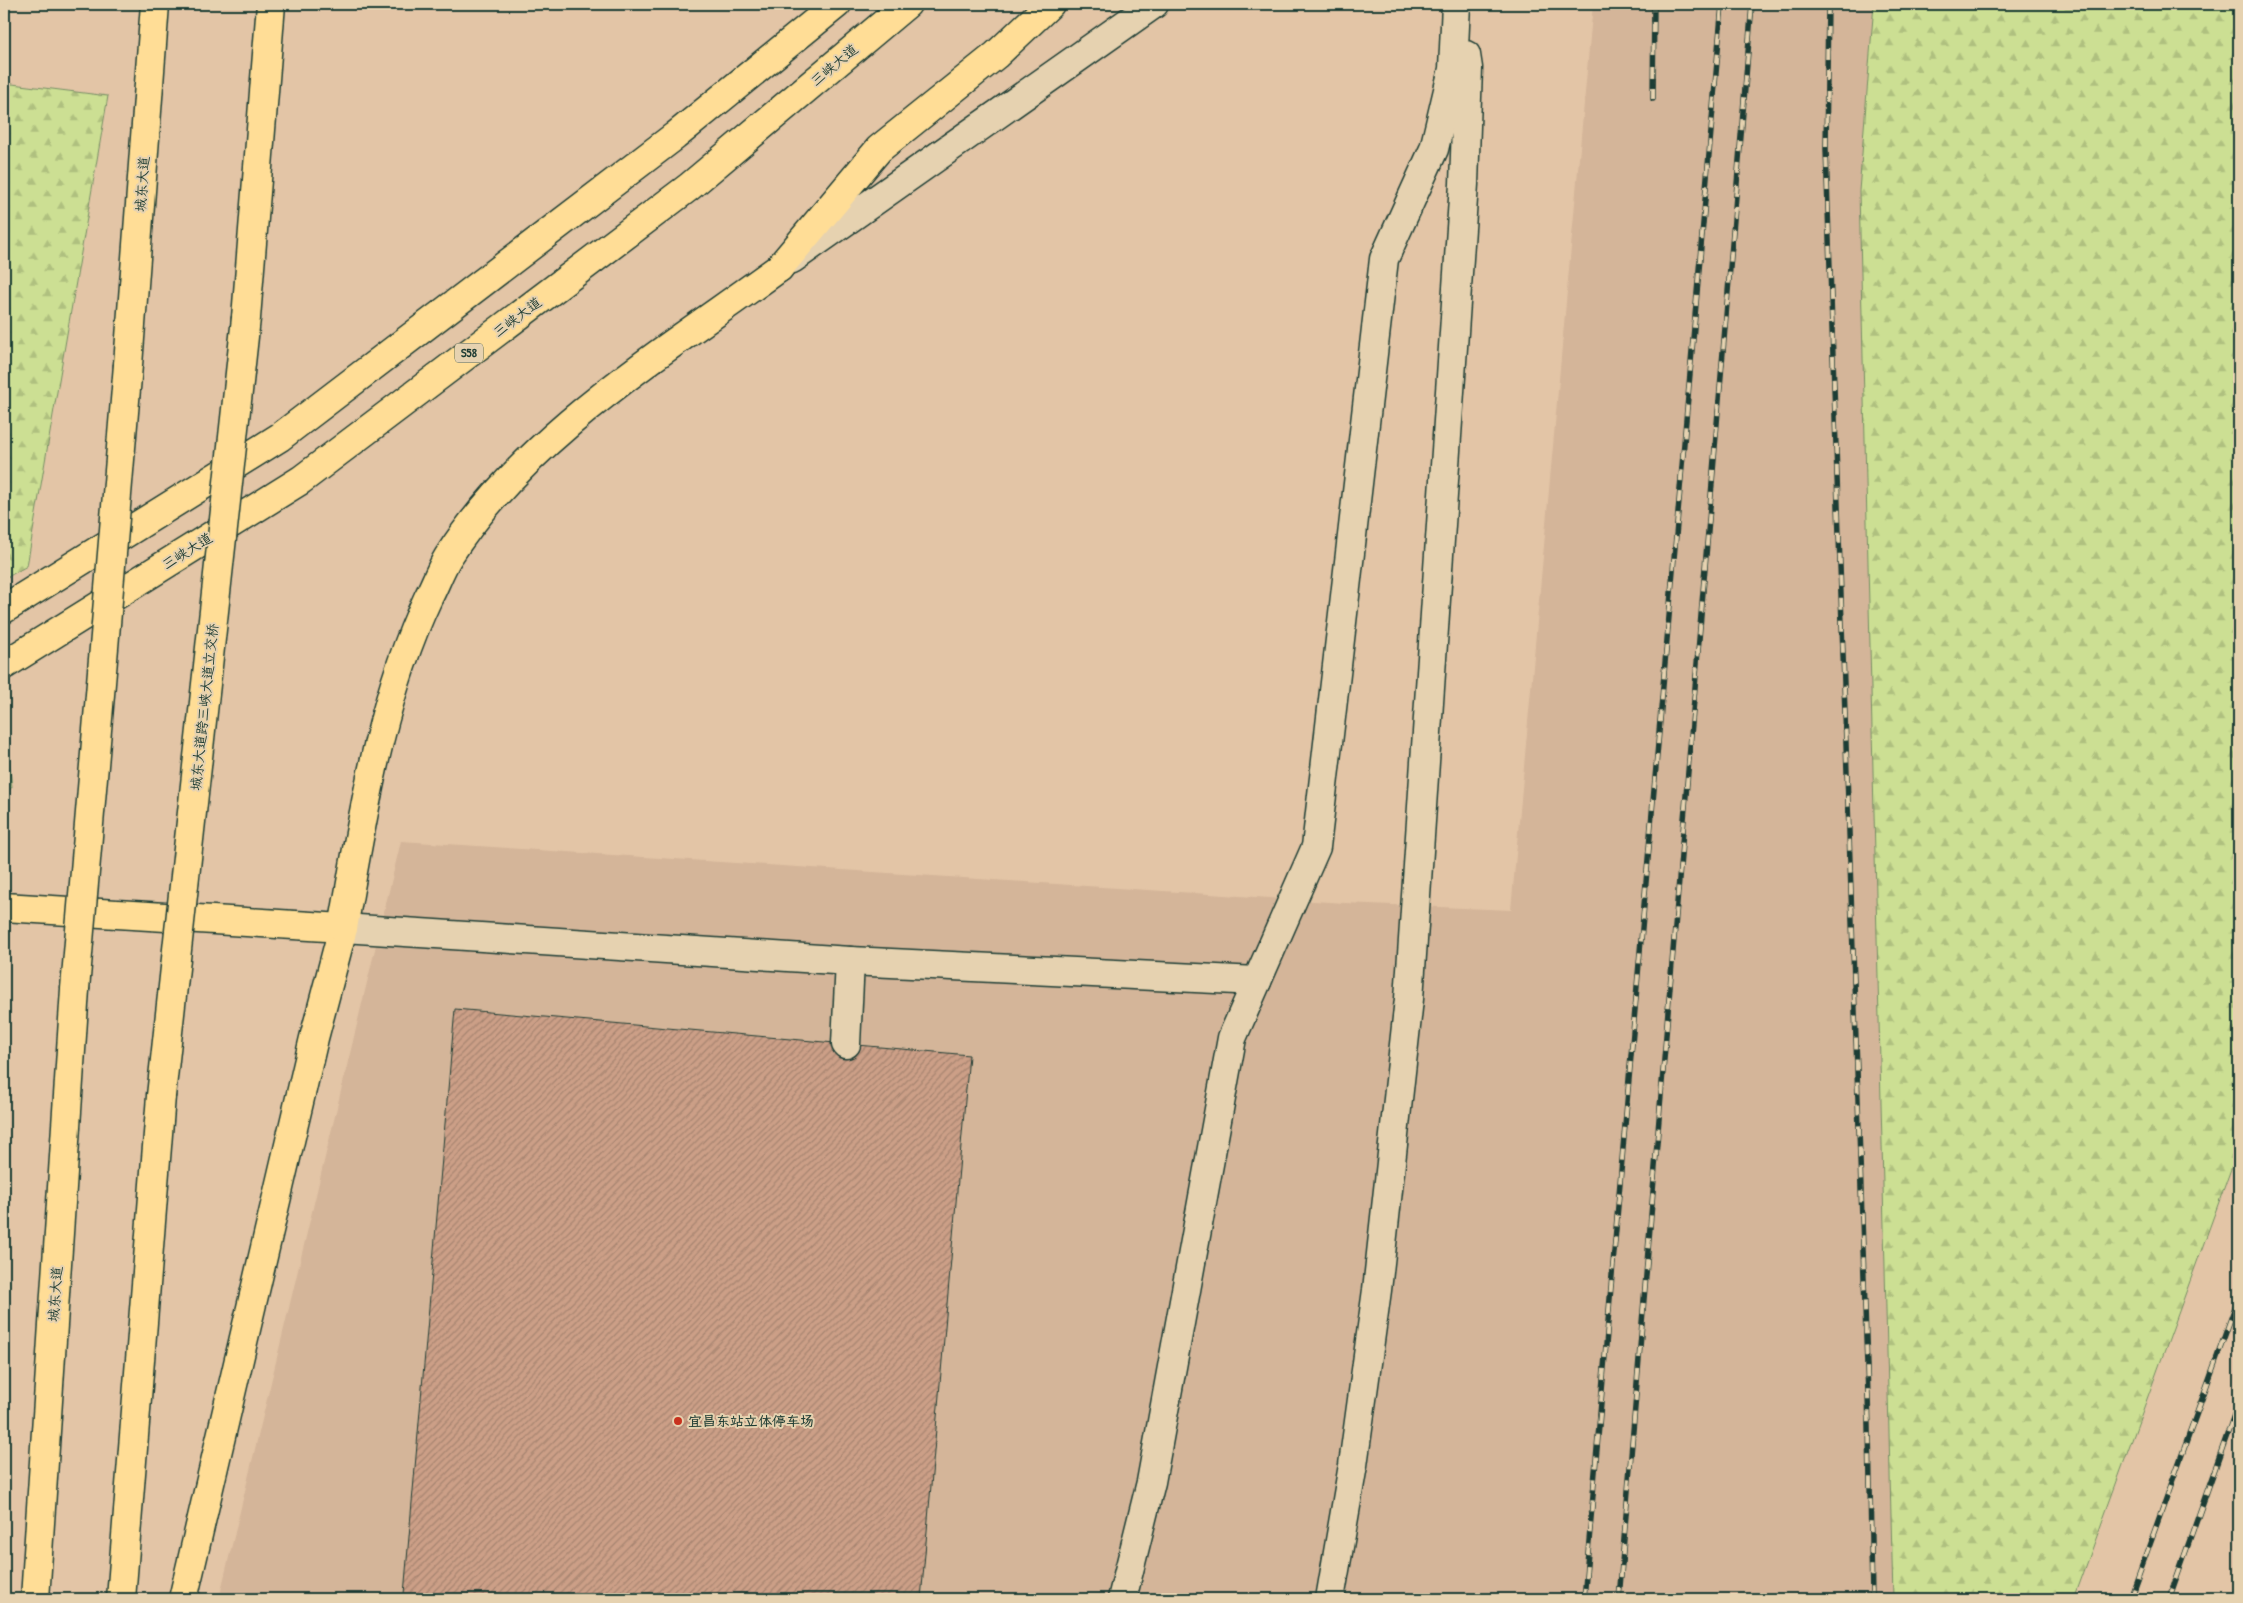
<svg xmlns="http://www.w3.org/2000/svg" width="2243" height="1603" viewBox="0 0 2243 1603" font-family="'Patrick Hand','LXGW WenKai TC',sans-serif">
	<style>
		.built { fill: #d4b599 }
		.forest { fill: url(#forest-firs); stroke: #768e64 }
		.building { fill: url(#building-hatch); stroke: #1f3d34 }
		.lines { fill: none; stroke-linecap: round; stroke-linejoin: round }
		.minor-casing { stroke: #1f3d34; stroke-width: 31 }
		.major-casing { stroke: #1f3d34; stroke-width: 31 }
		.highway-casing { stroke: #1f3d34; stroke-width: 31 }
		.minor { stroke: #e6d2b0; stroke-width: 28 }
		.major { stroke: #ffdd96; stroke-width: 28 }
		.highway { stroke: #ffdd96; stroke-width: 28 }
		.rail-casing { stroke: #1f3d34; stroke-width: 5.5 }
		.rail { stroke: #e6d2b0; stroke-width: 4; stroke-dasharray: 11; stroke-linecap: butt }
		.major-bridge-casing { stroke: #1f3d34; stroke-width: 31; stroke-linecap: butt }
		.major-bridge { stroke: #ffdd96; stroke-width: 28 }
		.poi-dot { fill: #c8321e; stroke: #e6d2b0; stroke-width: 2 }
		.labels { text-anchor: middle; stroke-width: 4; stroke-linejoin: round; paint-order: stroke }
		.shield { fill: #e6d2b0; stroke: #5b6a59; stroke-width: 1 }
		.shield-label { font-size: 12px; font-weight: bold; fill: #1f3d34 }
		.street-label { font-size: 14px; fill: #1f3d34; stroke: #e6d2b0 }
		.poi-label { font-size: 14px; font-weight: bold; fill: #1f3d34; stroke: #e6d2b0; text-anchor: start }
	</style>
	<defs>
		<pattern id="forest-firs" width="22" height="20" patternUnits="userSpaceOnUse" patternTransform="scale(1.25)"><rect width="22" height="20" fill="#ccdf93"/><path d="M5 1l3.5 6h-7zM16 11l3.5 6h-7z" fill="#afc07f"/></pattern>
		<pattern id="building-hatch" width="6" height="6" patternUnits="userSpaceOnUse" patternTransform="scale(1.25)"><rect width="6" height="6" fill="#cc9f87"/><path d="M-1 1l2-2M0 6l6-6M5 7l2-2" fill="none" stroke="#a5836f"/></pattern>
	</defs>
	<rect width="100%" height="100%" fill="#e3c5a6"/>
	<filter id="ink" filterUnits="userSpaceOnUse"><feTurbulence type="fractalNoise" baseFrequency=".02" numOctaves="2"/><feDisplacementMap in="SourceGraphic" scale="10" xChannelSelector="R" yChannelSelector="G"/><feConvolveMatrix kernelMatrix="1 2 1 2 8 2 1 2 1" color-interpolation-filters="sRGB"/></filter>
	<g filter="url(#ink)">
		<!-- built -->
		<path class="built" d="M1593,4h281l-15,187 34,1408h-1674l182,-758 944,62 166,7z"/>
		<!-- forest -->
		<g class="forest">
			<path d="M1874,4h365v1143l-165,452h-181l-34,-1408z"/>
			<path d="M4,83l104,13 -81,470 -23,13z"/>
			<path d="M8,752l4,35 -8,9v-42z"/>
		</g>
		<!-- building -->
		<path class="building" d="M455,1009l514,46 -48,544h-464l-53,-5z"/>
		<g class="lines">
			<!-- minor casing -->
			<g class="minor-casing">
				<g id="minor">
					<path d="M792,259l362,-255"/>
					<path d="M343,928l507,33 407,20"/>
					<path d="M846,1044l4,-83"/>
					<path d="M1122,1599l29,-117 81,-444 84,-191 68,-588 50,-110 19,-80 3,-65"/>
					<path d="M1330,1599l23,-134 24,-175 32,-291 55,-815 4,-116 -2,-13"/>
				</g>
			</g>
			<!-- major casing -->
			<g class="major-casing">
				<g id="major">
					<path d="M246,318l25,-314"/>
					<path d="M128,365l27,-361"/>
					<path d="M4,907l339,21 -29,110 -131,561"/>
					<path d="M343,928c20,-111 36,-226 85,-330 7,-13 12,-28 20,-41 77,-121 217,-206 331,-289"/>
					<path d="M35,1599l40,-610"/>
					<path d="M121,1599l40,-503"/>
				</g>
			</g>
			<!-- highway casing -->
			<g class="highway-casing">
				<g id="highway">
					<path d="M779,268l100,-119 117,-94 54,-51"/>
					<path d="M4,609l276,-172 395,-301 162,-132"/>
					<path d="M4,665l297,-185 388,-293 218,-183"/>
				</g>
			</g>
			<!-- minor -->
			<use href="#minor" class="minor"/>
			<!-- major -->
			<use href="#major" class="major"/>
			<!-- highway -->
			<use href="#highway" class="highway"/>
			<!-- rail casing -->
			<g class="rail-casing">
				<g id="rail">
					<path d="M1828,4l-2,145 43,1277 3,173"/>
					<path d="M1653,99l1,-95"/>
					<path d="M1584,1599l138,-1595"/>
					<path d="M1619,1599l133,-1595"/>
					<path d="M2130,1599l109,-303"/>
					<path d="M2169,1599l70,-198"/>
				</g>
			</g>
			<!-- rail -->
			<use href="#rail" class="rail"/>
			<!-- major-bridge casing -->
			<g class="major-bridge-casing">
				<g id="major-bridge">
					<path d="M75,989l53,-624"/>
					<path d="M161,1096l85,-778"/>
				</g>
			</g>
			<!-- major-bridge -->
			<use href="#major-bridge" class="major-bridge"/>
		</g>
	</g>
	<!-- markers -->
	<circle class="poi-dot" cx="678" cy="1421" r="5"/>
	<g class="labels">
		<!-- shield labels -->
		<rect class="shield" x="455" y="343.5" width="28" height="19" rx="4"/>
		<g class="shield-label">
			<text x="469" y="357">S58</text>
		</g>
		<!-- street labels -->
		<g class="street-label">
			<text transform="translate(834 65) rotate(-40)" y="5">三峡大道</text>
			<text transform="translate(142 184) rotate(-86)" y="5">城东大道</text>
			<text transform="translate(517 317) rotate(-37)" y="5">三峡大道</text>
			<text transform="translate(187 551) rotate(-32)" y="5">三峡大道</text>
			<text transform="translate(204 707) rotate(-84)" y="5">城东大道跨三峡大道立交桥</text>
			<text transform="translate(55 1294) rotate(-86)" y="5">城东大道</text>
		</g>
		<!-- poi labels -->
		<g class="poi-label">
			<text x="688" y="1426">宜昌东站立体停车场</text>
		</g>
	</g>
	<!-- margin -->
	<rect width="2243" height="1603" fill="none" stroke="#e6d2b0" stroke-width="20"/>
	<rect x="10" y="10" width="2223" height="1583" fill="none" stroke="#1f3d34" stroke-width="2" filter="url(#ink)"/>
</svg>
